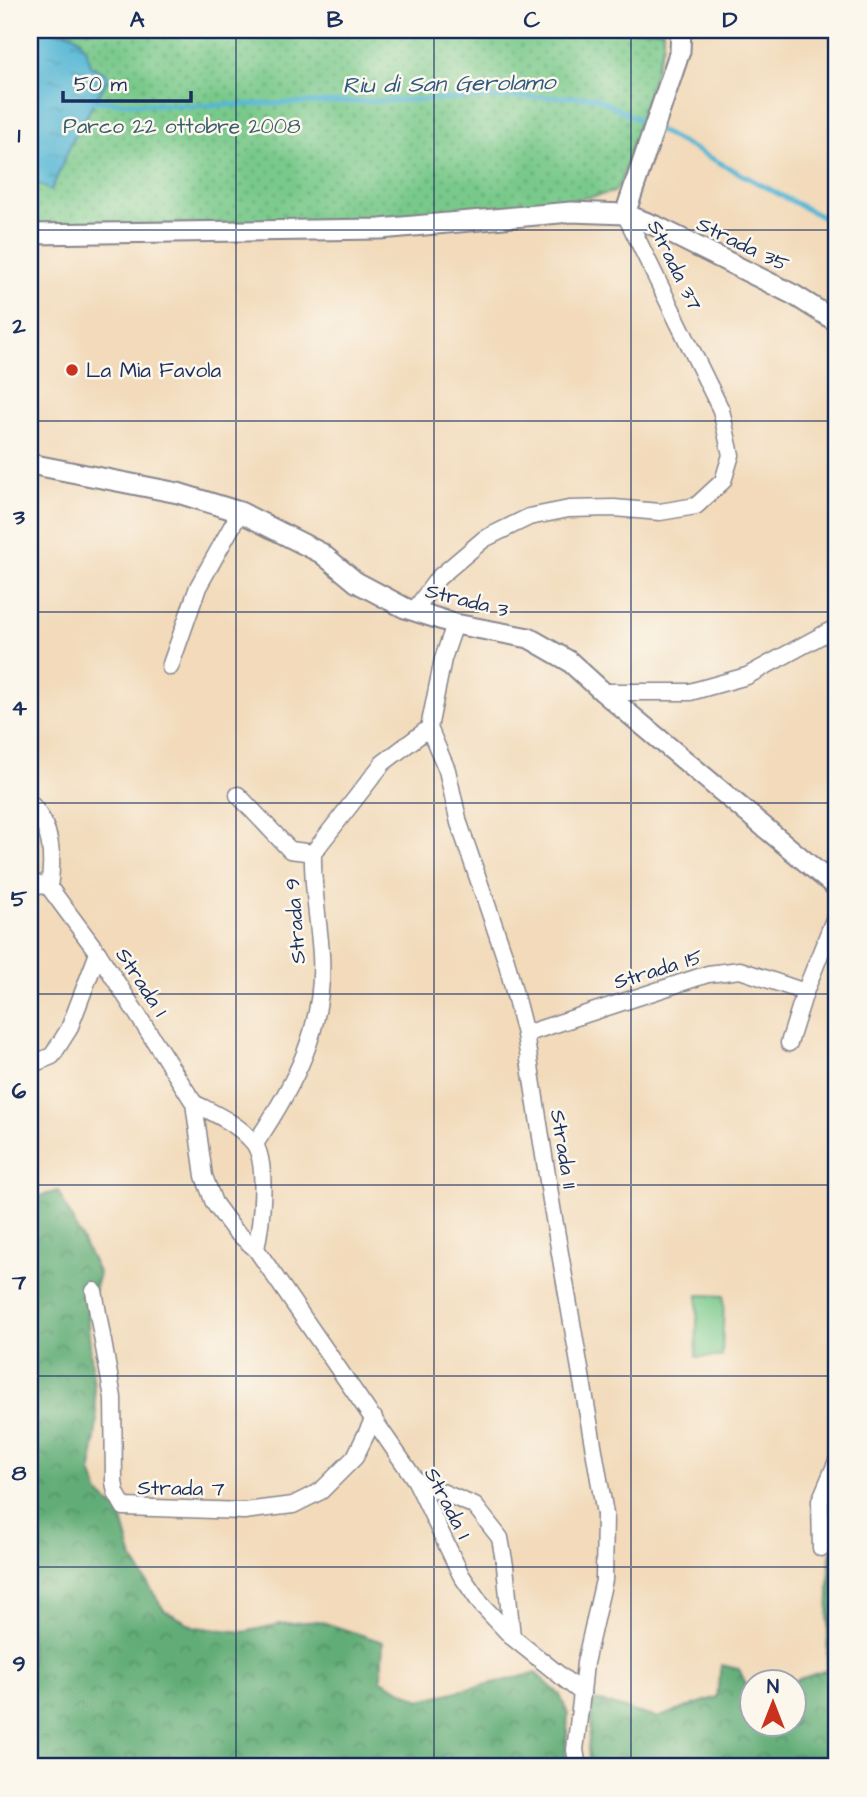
<svg xmlns="http://www.w3.org/2000/svg" width="867" height="1797" viewBox="0 0 867 1797" font-family="'Architects Daughter',sans-serif">
	<style>
		.grass { fill: #79c98b; stroke: #4a7c74; stroke-width: 2 }
		.forest { fill: url(#forest-crowns); stroke: #3e6e6a; stroke-width: 2 }
		.park { fill: url(#park-dots); stroke: #4a7c74; stroke-width: 2 }
		.water { fill: url(#water-ripples); stroke: #38739a; stroke-width: 2 }
		.lines { fill: none; stroke-linecap: round; stroke-linejoin: round }
		.stream { stroke: #56b7d5; stroke-width: 5 }
		.minor-casing { stroke: #86848c; stroke-width: 19 }
		.tertiary-casing { stroke: #86848c; stroke-width: 23 }
		.minor { stroke: #fff; stroke-width: 16 }
		.tertiary { stroke: #fff; stroke-width: 19 }
		.grid { fill: none; stroke: #1b2f5e; stroke-width: 2; stroke-opacity: 0.55 }
		.poi-dot { fill: #c8321e; stroke: #fbf7ec; stroke-width: 2.5 }
		.labels { text-anchor: middle; stroke-width: 5; stroke-linejoin: round; paint-order: stroke }
		.park-label { font-size: 21px; fill: #375d6c; stroke: #fbf7ec }
		.street-label { font-size: 21px; fill: #1b2f5e; stroke: #fbf7ec }
		.poi-label { font-size: 21px; fill: #1b2f5e; stroke: #fbf7ec; text-anchor: start }
		.water-label { font-size: 23px; font-style: italic; fill: #2d5882; stroke: #fbf7ec }
		.neatline { fill: none; stroke: #1b2f5e; stroke-width: 2.5 }
		.grid-label { font-size: 23px; text-anchor: middle; font-weight: bold; fill: #1b2f5e }
	</style>
	<defs>
		<pattern id="forest-crowns" width="20" height="18" patternUnits="userSpaceOnUse" patternTransform="scale(1.75)"><rect width="20" height="18" fill="#62ad77"/><path d="M2 6a3 3 0 1 1 6 0M12 15a3 3 0 1 1 6 0" fill="none" stroke="#508d65"/></pattern>
		<pattern id="park-dots" width="8" height="8" patternUnits="userSpaceOnUse" patternTransform="scale(1.75)"><rect width="8" height="8" fill="#79c98b"/><path d="M2 2h.1M6 6h.1" fill="none" stroke="#62a475" stroke-width="1.8" stroke-linecap="round"/></pattern>
		<pattern id="water-ripples" width="26" height="14" patternUnits="userSpaceOnUse" patternTransform="scale(1.75)"><rect width="26" height="14" fill="#56b7d5"/><path d="M2 4q2-2 4 0t4 0M15 11q2-2 4 0t4 0" fill="none" stroke="#4695b0"/></pattern>
	</defs>
	<rect width="100%" height="100%" fill="#fbf7ec"/>
	<filter id="ink" filterUnits="userSpaceOnUse"><feTurbulence type="fractalNoise" baseFrequency=".0143" numOctaves="2"/><feDisplacementMap in="SourceGraphic" scale="14" xChannelSelector="R" yChannelSelector="G"/><feConvolveMatrix kernelMatrix="1 2 1 2 8 2 1 2 1" color-interpolation-filters="sRGB"/></filter>
	<filter id="wash" filterUnits="userSpaceOnUse"><feTurbulence type="fractalNoise" baseFrequency=".00686" numOctaves="4" result="noise"/><feDisplacementMap in="SourceGraphic" scale="28" xChannelSelector="R" yChannelSelector="G"/><feGaussianBlur stdDeviation="1.57" result="paint"/><feColorMatrix in="noise" values="0 0 0 0 0 0 0 0 0 0 0 0 0 0 0 0 0 1.4 0 .05"/><feComposite in="paint" operator="in"/></filter>
	<g filter="url(#wash)">
		<rect width="100%" height="100%" fill="#f2daba"/>
		<!-- grass -->
		<path class="grass" d="M698,1295l26,1 -2,61h-26z"/>
		<!-- forest -->
		<g class="forest">
			<path d="M58,1191l41,83 -12,39 10,108 -6,50 8,23 21,18 13,48 31,50 31,17 49,5 36,-8 39,-3 64,21 -2,38 39,20 116,-27 24,22 8,19 -3,53h-535v-568z"/>
			<path d="M837,1529v238h-247l-2,-19 6,-48 63,18 60,-21 4,-32 18,4 7,15 5,2 1,38h42l-1,-43 34,-11 3,-113z"/>
		</g>
		<!-- park -->
		<path class="park" d="M30,30h633v15l-42,137 -7,10c-52,12 -106,15 -159,20 -140,13 -284,14 -425,12z"/>
		<!-- water -->
		<path class="water" d="M30,30c33,0 54,-3 60,36l16,7 2,6 -36,62 -21,50 -21,-13z"/>
		<g class="lines">
			<!-- stream -->
			<g class="stream">
				<path d="M89,101l100,5 329,-9h76l55,28"/>
				<path d="M658,130l179,95"/>
			</g>
		</g>
	</g>
	<g filter="url(#ink)">
		<g class="lines">
			<!-- minor casing -->
			<g class="minor-casing">
				<g id="minor">
					<path d="M414,611l24,-33 46,-39 45,-22 40,-8 45,-1 46,4 36,-6 27,-25 8,-26 -10,-45 -96,-196"/>
					<path d="M455,624l-12,35 -14,69 18,42 12,53 47,137 19,74 27,173 53,307 -1,66 -19,83 -3,30"/>
					<path d="M170,667l28,-80 42,-75"/>
					<path d="M603,692h87l57,-16 90,-49"/>
					<path d="M238,795l52,55 23,3"/>
					<path d="M30,803c22,24 24,53 19,84"/>
					<path d="M30,882l19,5 49,66 96,150 10,73 10,27 20,27 22,19 160,232 45,94 20,29 31,33 70,56 -7,57 3,17"/>
					<path d="M525,1034l183,-60 32,-4 65,22"/>
					<path d="M789,1043l16,-51 32,-80"/>
					<path d="M30,1065l22,-9 17,-27 29,-76"/>
					<path d="M194,1103c21,11 43,20 59,39 16,19 8,83 3,107"/>
					<path d="M255,1144c40,-60 70,-116 66,-189 -2,-34 -9,-68 -8,-102l70,-90 46,-35"/>
					<path d="M94,1291l19,107 1,84 2,11 8,14 120,4 49,-6 28,-14 34,-34 19,-39"/>
					<path d="M416,1481l59,25 25,32 5,28 7,71"/>
					<path d="M821,1548l-1,-47 17,-40"/>
				</g>
			</g>
			<!-- tertiary casing -->
			<g class="tertiary-casing">
				<g id="tertiary">
					<path d="M625,214l55,-163 1,-21"/>
					<path d="M30,234l350,-5 191,-17 54,2 33,13 136,68 43,27"/>
					<path d="M30,464l148,29 62,19 81,41 35,29 49,26 50,16 74,14 40,23 34,31 234,196"/>
				</g>
			</g>
			<!-- minor -->
			<use href="#minor" class="minor"/>
			<!-- tertiary -->
			<use href="#tertiary" class="tertiary"/>
		</g>
	</g>
	<!-- grid -->
	<path class="grid" d="M236,30v1737M434,30v1737M631,30v1737M30,230h807M30,421h807M30,612h807M30,803h807M30,994h807M30,1185h807M30,1376h807M30,1567h807"/>
	<!-- markers -->
	<circle class="poi-dot" cx="72" cy="370" r="7"/>
	<g class="labels">
		<!-- park labels -->
		<g class="park-label">
			<text x="182" y="133">Parco 22 ottobre 2008</text>
		</g>
		<!-- street labels -->
		<g class="street-label">
			<text transform="translate(743 244) rotate(26)" y="7">Strada 35</text>
			<text transform="translate(675 265) rotate(64)" y="7">Strada 37</text>
			<text transform="translate(467 600) rotate(14)" y="7">Strada 3</text>
			<text transform="translate(295 921) rotate(-94)" y="7">Strada 9</text>
			<text transform="translate(658 969) rotate(-17)" y="7">Strada 15</text>
			<text transform="translate(142 982) rotate(57)" y="7">Strada 1</text>
			<text transform="translate(564 1149) rotate(81)" y="7">Strada 11</text>
			<text transform="translate(181 1488) rotate(1)" y="7">Strada 7</text>
			<text transform="translate(448 1503) rotate(63)" y="7">Strada 1</text>
		</g>
		<!-- poi labels -->
		<g class="poi-label">
			<text x="86" y="377">La Mia Favola</text>
		</g>
		<!-- water labels -->
		<g class="water-label">
			<text transform="translate(449 83) rotate(-1)" y="8">Riu di San Gerolamo</text>
		</g>
	</g>
	<!-- margin -->
	<rect width="867" height="1797" fill="none" stroke="#fbf7ec" stroke-width="77"/>
	<!-- north arrow -->
	<g transform="translate(773 1703)"><circle r="33" fill="#fbf7ec" stroke="#a1a7b3" stroke-width="2"/>
	<path d="M0-5L12 26L0 18L-12 26Z" fill="#c8321e"/>
	<text y="-10" font-size="19" font-weight="bold" text-anchor="middle" fill="#1b2f5e">N</text>
	</g>
	<!-- scale -->
	<path d="M63 91v10h128v-10" fill="none" stroke="#1b2f5e" stroke-width="3.5"/>
	<text x="74" y="91" font-size="21" fill="#1b2f5e" stroke="#fbf7ec" stroke-width="5" paint-order="stroke">50 m</text>
	<rect x="38" y="38" width="790" height="1720" class="neatline"/>
	<g class="grid-label">
		<text x="137" y="27">A</text>
		<text x="335" y="27">B</text>
		<text x="532" y="27">C</text>
		<text x="730" y="27">D</text>
		<text x="19" y="142">1</text>
		<text x="19" y="333">2</text>
		<text x="19" y="524">3</text>
		<text x="19" y="715">4</text>
		<text x="19" y="906">5</text>
		<text x="19" y="1098">6</text>
		<text x="19" y="1289">7</text>
		<text x="19" y="1480">8</text>
		<text x="19" y="1671">9</text>
	</g>
</svg>
